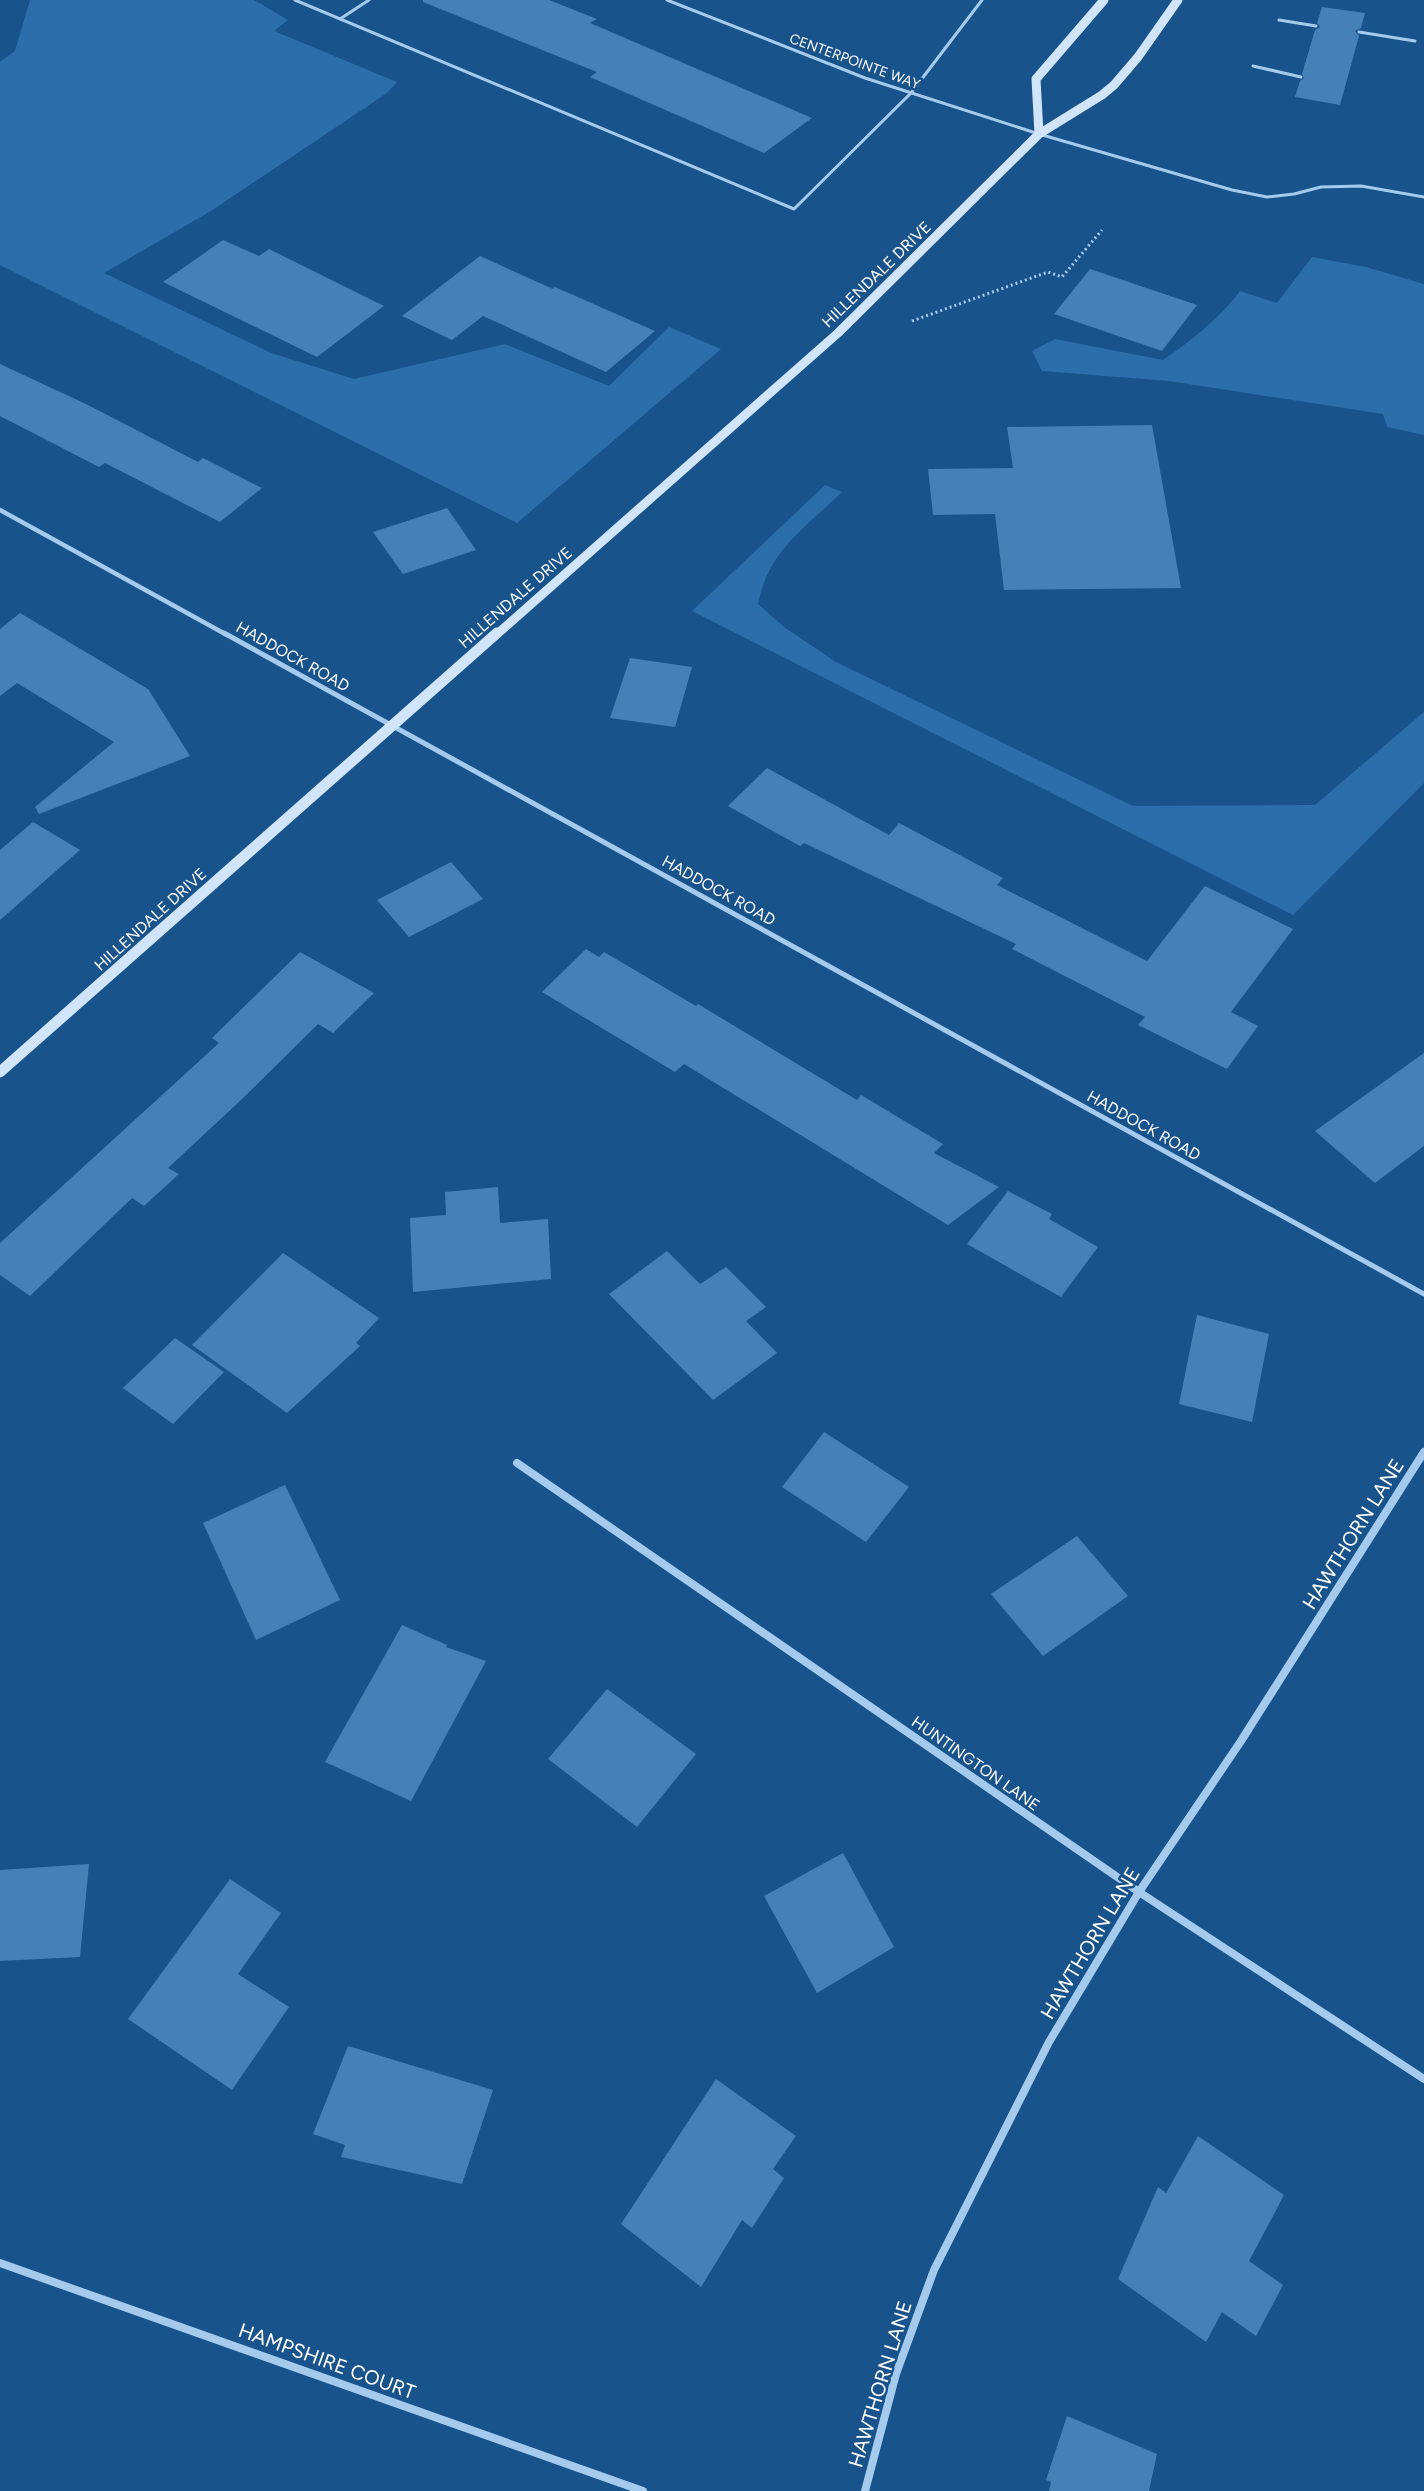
<svg xmlns="http://www.w3.org/2000/svg" width="1424" height="2491" viewBox="0 0 1424 2491" font-family="Figtree,sans-serif">
	<style>
		.green { fill: #2b6eaa }
		.building { fill: #4580b6 }
		.lines { fill: none; stroke-linecap: round; stroke-linejoin: round }
		.path { stroke: #a4cbee; stroke-width: 3; stroke-dasharray: 2 3; stroke-linecap: butt }
		.lane { stroke: #a4cbee; stroke-width: 3 }
		.street-far2 { stroke: #a4cbee; stroke-width: 4.5 }
		.street-far1 { stroke: #a4cbee; stroke-width: 5 }
		.street { stroke: #a4cbee; stroke-width: 8 }
		.secondary-far1 { stroke: #d1e5fa; stroke-width: 9 }
		.secondary { stroke: #d1e5fa; stroke-width: 11 }
		.labels { text-anchor: middle; stroke-width: 5; stroke-linejoin: round; paint-order: stroke }
		.far-street-label { font-size: 14px; fill: #fff; stroke: #19538c }
		.street-label { font-size: 16px; fill: #fff; stroke: #19538c }
		.near-street-label { font-size: 20px; fill: #fff; stroke: #19538c }
	</style>
	<rect width="100%" height="100%" fill="#19538c"/>
	<!-- green -->
	<g class="green">
		<path d="M30,0h224l34,20 -14,11 123,51 -10,11 -176,118 -107,62 167,80 83,26 151,-35 104,42 60,-59 52,22 -204,174 -517,-258v-203l15,-11z"/>
		<path d="M1312,257l54,10 58,17v151l-37,-8 -4,-13 -214,-33 -127,-10 -10,-20 23,-12 108,21c29,-20 56,-41 77,-69l37,12z"/>
		<path d="M825,485l17,7c-37,36 -74,59 -84,112l26,23 52,35 297,144 182,-1 109,-93v71l-131,132 -601,-304z"/>
	</g>
	<!-- building -->
	<g class="building">
		<path d="M423,0h126l48,19 -7,4 222,95 -48,35 -174,-76 7,-5 -174,-70z"/>
		<path d="M1322,7l43,6 -4,15 -6,3 4,5 -19,69 -45,-8 5,-16 4,-3 -2,-4 13,-44 5,-3 -3,-4z"/>
		<path d="M223,240l36,16 10,-7 115,57 -67,51 -154,-75z"/>
		<path d="M480,256l73,33 2,-2 100,44 -49,41 -123,-56 -31,24 -50,-24z"/>
		<path d="M1090,269l107,36 -35,46 -108,-37z"/>
		<path d="M0,364l88,41 110,57 5,-4 59,30 -42,34 -115,-59 -6,4 -99,-51z"/>
		<path d="M1152,425l29,163 -177,2 -9,-76 -62,1 -5,-46 85,-1 -6,-41z"/>
		<path d="M447,508l29,42 -73,24 -30,-42z"/>
		<path d="M20,613l128,76 42,67 -151,58 -4,-7 79,-65 -97,-59 -17,13v-67z"/>
		<path d="M630,658l62,9 -17,60 -65,-9z"/>
		<path d="M767,768l122,67 10,-12 104,55 -6,7 150,76 58,-75 88,43 -62,83 27,14 -31,43 -89,-44 7,-8 -133,-68 4,-5 -212,-101 -4,3 -72,-40z"/>
		<path d="M33,822l47,28 -80,70v-70z"/>
		<path d="M451,862l32,37 -74,38 -32,-37z"/>
		<path d="M586,949l13,8 5,-5 92,54 2,-2 159,96 4,-5 82,49 -9,9 65,34 -51,38 -264,-161 -9,8 -133,-80z"/>
		<path d="M300,952l74,41 -41,40 -15,-9 -77,76 -73,68 11,6 -35,32 -12,-8 -102,98 -30,-21v-32l219,-200 -7,-5z"/>
		<path d="M1424,1053v93l-49,37 -60,-52z"/>
		<path d="M498,1187l2,36 48,-4 3,60 -138,13 -3,-74 36,-3 -1,-23z"/>
		<path d="M1008,1191l44,23 -3,5 49,28 -37,50 -94,-53z"/>
		<path d="M667,1251l33,33 26,-17 40,40 -20,14 31,32 -64,47 -104,-106z"/>
		<path d="M283,1253l96,65 -23,25 4,3 -73,67 -95,-68z"/>
		<path d="M1197,1315l72,19 -17,88 -73,-18z"/>
		<path d="M175,1338l49,34 -51,52 -50,-36z"/>
		<path d="M824,1432l85,55 -43,55 -84,-55z"/>
		<path d="M285,1485l55,115 -84,40 -53,-117z"/>
		<path d="M1077,1536l51,60 -85,60 -52,-62z"/>
		<path d="M402,1625l45,20 -1,2 40,14 -75,140 -86,-39z"/>
		<path d="M607,1689l89,65 -59,73 -89,-68z"/>
		<path d="M843,1853l51,94 -77,46 -53,-97z"/>
		<path d="M89,1864l-9,93 -80,4v-91z"/>
		<path d="M230,1879l51,34 -43,61 51,33 -57,83 -104,-71z"/>
		<path d="M348,2046l145,44 -31,94 -121,-27 4,-12 -32,-11z"/>
		<path d="M716,2079l80,57 -23,33 11,9 -32,50 -10,-8 -41,67 -80,-63z"/>
		<path d="M1198,2136l86,59 -35,66 34,24 -27,51 -34,-24 -16,30 -88,-63 40,-92 8,6z"/>
		<path d="M1067,2416l90,38 -8,37h-100l2,-9 -5,-2z"/>
	</g>
	<g class="lines">
		<!-- path -->
		<path class="path" d="M912,321l136,-49 14,5 40,-47"/>
		<!-- lane -->
		<g class="lane">
			<path d="M295,0l499,209 117,-116 71,-93"/>
			<path d="M667,0l198,78 174,56 193,56 35,7 27,-3 27,-7 40,-1 63,11"/>
			<path d="M340,19l29,-19"/>
			<path d="M1279,20l37,6"/>
			<path d="M1359,32l56,9"/>
			<path d="M1253,66l48,11"/>
		</g>
		<!-- street-far2 -->
		<path class="street-far2" d="M0,510l227,125"/>
		<!-- street-far1 -->
		<path class="street-far1" d="M224,633l1200,661"/>
		<!-- street -->
		<g class="street">
			<path d="M517,1463l622,429 285,187"/>
			<path d="M0,2263l643,228"/>
			<path d="M865,2491l31,-117 38,-104 115,-228 90,-150 102,-151 183,-289"/>
		</g>
		<!-- secondary-far1 -->
		<g class="secondary-far1">
			<path d="M1039,134l-3,-55 68,-79"/>
			<path d="M496,635l342,-302 201,-199 63,-39 12,-10 24,-28 40,-57"/>
		</g>
		<!-- secondary -->
		<path class="secondary" d="M0,1072l497,-439"/>
	</g>
	<g class="labels">
		<!-- far-street labels -->
		<g class="far-street-label">
			<text transform="translate(855 61) rotate(20)" y="5">CENTERPOINTE WAY</text>
		</g>
		<!-- street labels -->
		<g class="street-label">
			<text transform="translate(876 274) rotate(-44)" y="6">HILLENDALE DRIVE</text>
			<text transform="translate(515 597) rotate(-41)" y="6">HILLENDALE DRIVE</text>
			<text transform="translate(293 656) rotate(29)" y="6">HADDOCK ROAD</text>
			<text transform="translate(719 890) rotate(29)" y="6">HADDOCK ROAD</text>
			<text transform="translate(150 919) rotate(-42)" y="6">HILLENDALE DRIVE</text>
			<text transform="translate(1144 1125) rotate(29)" y="6">HADDOCK ROAD</text>
			<text transform="translate(976 1763) rotate(35)" y="6">HUNTINGTON LANE</text>
		</g>
		<!-- near-street labels -->
		<g class="near-street-label">
			<text transform="translate(1353 1534) rotate(-58)" y="7">HAWTHORN LANE</text>
			<text transform="translate(1090 1943) rotate(-59)" y="7">HAWTHORN LANE</text>
			<text transform="translate(327 2361) rotate(20)" y="7">HAMPSHIRE COURT</text>
			<text transform="translate(880 2384) rotate(-73)" y="7">HAWTHORN LANE</text>
		</g>
	</g>
</svg>
